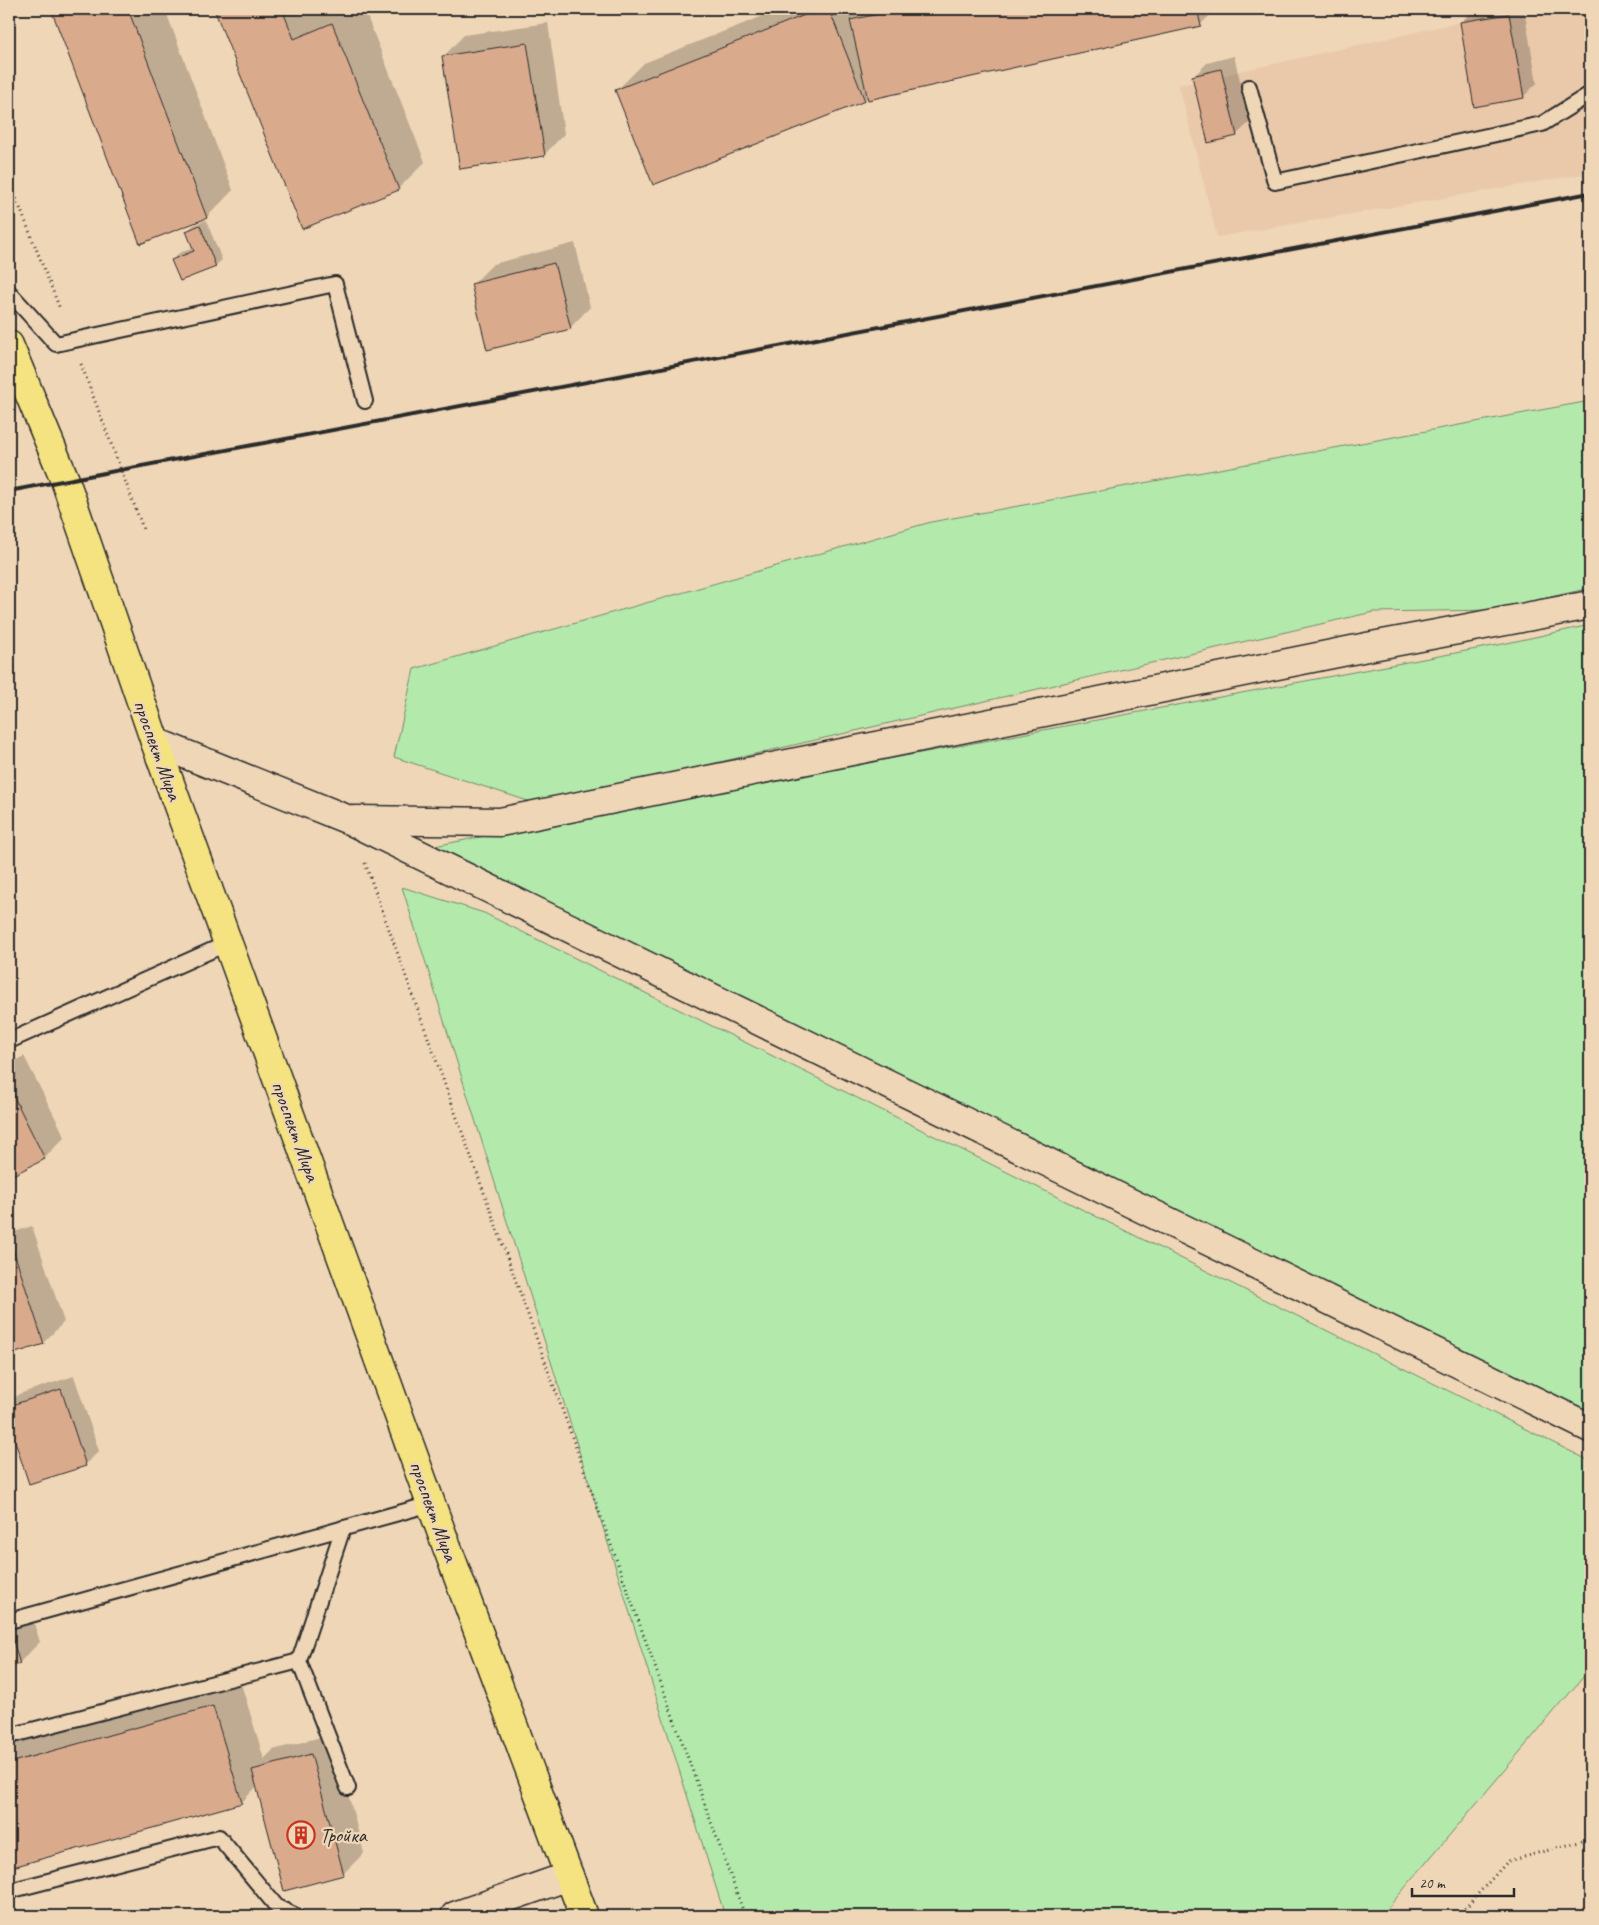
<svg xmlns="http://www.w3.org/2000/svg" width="1599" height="1925" viewBox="0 0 1599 1925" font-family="Caveat,sans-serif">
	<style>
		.built { fill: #e9c9aa }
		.green { fill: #b4e9ac; stroke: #708a6c }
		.shadow { fill: #0003 }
		.building { fill: #daaa8d; stroke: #2b2b2b }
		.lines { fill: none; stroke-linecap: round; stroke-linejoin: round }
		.lane-casing { stroke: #2b2b2b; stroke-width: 18 }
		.street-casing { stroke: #2b2b2b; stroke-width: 31 }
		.primary-casing { stroke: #2b2b2b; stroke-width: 31 }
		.path { stroke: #2b2b2b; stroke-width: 3; stroke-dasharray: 1 4; stroke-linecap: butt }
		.lane { stroke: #efd6b7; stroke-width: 14 }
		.street { stroke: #efd6b7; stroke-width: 28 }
		.primary { stroke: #f5e381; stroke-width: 28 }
		.rail { stroke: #2b2b2b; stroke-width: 4 }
		.labels { text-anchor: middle; stroke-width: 4.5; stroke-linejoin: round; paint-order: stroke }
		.street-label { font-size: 20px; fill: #2b2b2b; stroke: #efd6b7 }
		.poi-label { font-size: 20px; fill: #2b2b2b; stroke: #efd6b7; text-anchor: start }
	</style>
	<rect width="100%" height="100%" fill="#efd6b7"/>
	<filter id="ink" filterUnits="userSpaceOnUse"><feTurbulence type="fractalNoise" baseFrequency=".02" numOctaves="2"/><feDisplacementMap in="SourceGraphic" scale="10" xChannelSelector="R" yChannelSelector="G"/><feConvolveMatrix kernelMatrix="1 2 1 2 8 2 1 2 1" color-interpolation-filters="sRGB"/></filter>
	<g filter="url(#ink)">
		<!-- built -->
		<path class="built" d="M1463,9h127v164l-373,64 -38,-152 286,-64z"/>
		<!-- green -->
		<g class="green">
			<path d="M1590,401v187l-96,22 -121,2 -836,192 -143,-47 20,-88 517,-147z"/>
			<path d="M1590,625v788l-1155,-567 170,-34 893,-167z"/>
			<path d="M402,887l82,26 1106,548v208l-209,247h-656z"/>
		</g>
		<!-- shadow -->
		<g class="shadow">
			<path d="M52,9h113l68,181 -26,27 -67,25z"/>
			<path d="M215,9h105l1,4 11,-4h32l61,153 -27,27 -96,38z"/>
			<path d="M781,9h435l-16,16 -331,71 -4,4 -211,83 -37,-93 27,-27z"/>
			<path d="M1475,9h49l13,74 -14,14 -62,-75z"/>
			<path d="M548,23l16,111 -20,21 -100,-99 20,-21z"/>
			<path d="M1234,56l16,66 -14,13 -43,-58 14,-14z"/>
			<path d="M206,220l16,40 -7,6 -42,-6 6,-7 15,-5 -7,-17 7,-6z"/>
			<path d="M575,243l15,64 -20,21 -97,-44 20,-20z"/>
			<path d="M24,1056l41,81 -21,21 -35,18v-112z"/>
			<path d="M32,1226l32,96 -21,21 -34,11v-120z"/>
			<path d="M74,1376l25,75 -14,14 -55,17 -21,-63v-15l10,-10z"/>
			<path d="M29,1607l11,35 -21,21 -10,3v-53z"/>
			<path d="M240,1680l24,79 9,-9 59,-16 32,119 -21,21 -86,-88 -15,16 -233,65v-123z"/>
		</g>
		<!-- building -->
		<g class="building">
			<path d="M51,9h77l79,209 -67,26z"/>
			<path d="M214,9h68l12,30 38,-16 67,167 -97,39z"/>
			<path d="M820,9h9l36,92 -212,84 -38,-95z"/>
			<path d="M902,9h295l4,17 -333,74 -18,-80z"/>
			<path d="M1509,14l15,84 -50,9 -14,-85z"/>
			<path d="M527,43l18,113 -85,13 -18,-113z"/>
			<path d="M1221,69l16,67 -29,7 -16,-67z"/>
			<path d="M200,225l16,42 -36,14 -9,-21 23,-9 -8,-20z"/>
			<path d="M554,263l17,66 -84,21 -16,-66z"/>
			<path d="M9,1087l36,72 -36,18z"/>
			<path d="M12,1246l32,98 -35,11v-108z"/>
			<path d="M61,1389l25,77 -57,18 -20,-61v-17z"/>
			<path d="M9,1627l11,37 -11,3z"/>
			<path d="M213,1706l29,97 -233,65v-105z"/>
			<path d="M311,1754l33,121 -60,16 -32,-121z"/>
		</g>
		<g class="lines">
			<!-- lane casing -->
			<g class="lane-casing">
				<g id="lane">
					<path d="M1249,87l26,95 267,-58 48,-30"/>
					<path d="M9,292l47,52 279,-60 30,117"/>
					<path d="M9,1041l219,-98"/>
					<path d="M9,1621l422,-117"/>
					<path d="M299,1661l49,127"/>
					<path d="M9,1736l290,-75 44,-133"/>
					<path d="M9,1891l210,-54 58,70 19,9"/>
				</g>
			</g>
			<!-- street casing -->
			<g class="street-casing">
				<g id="street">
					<path d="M155,742l194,78 1241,608"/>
					<path d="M356,820l144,2 867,-175 223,-42"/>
					<path d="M455,1916l114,-40"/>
				</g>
			</g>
			<!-- primary casing -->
			<g class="primary-casing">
				<path id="primary" d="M9,345l56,135 90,262 276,762 153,412"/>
			</g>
			<!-- path -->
			<g class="path">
				<path d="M9,180l51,129"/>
				<path d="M81,364l63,167"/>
				<path d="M365,863l380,1053"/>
				<path d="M1458,1916l50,-55 82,-22"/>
			</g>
			<!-- lane -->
			<use href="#lane" class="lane"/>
			<!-- street -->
			<use href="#street" class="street"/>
			<!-- primary -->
			<use href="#primary" class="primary"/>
			<!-- rail -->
			<path class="rail" d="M9,491l1581,-298"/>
		</g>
	</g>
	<!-- icons -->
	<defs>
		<g id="building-ring" transform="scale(1.4375)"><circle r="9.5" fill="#efd6b7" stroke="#c8321e" stroke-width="1.5"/><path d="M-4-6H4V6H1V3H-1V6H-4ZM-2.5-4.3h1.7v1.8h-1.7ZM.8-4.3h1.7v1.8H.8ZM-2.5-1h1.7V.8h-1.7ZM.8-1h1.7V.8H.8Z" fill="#c8321e"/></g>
	</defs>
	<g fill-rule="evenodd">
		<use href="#building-ring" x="301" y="1835"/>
	</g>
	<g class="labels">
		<!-- street labels -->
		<g class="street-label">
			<text transform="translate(158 750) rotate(70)" y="7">проспект Мира</text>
			<text transform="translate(296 1131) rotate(70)" y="7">проспект Мира</text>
			<text transform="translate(434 1511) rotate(70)" y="7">проспект Мира</text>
		</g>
		<!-- poi labels -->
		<g class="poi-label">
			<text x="320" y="1842">Тройка</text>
		</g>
	</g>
	<!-- margin -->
	<rect width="1599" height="1925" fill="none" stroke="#efd6b7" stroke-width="30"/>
	<rect x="15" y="15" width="1569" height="1895" fill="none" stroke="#2b2b2b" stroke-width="2" filter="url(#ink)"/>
	<!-- scale -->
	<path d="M1412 1888v8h102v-8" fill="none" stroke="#2b2b2b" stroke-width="2.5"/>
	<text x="1419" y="1888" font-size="15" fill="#2b2b2b" stroke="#efd6b7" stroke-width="4" paint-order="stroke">20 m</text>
</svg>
